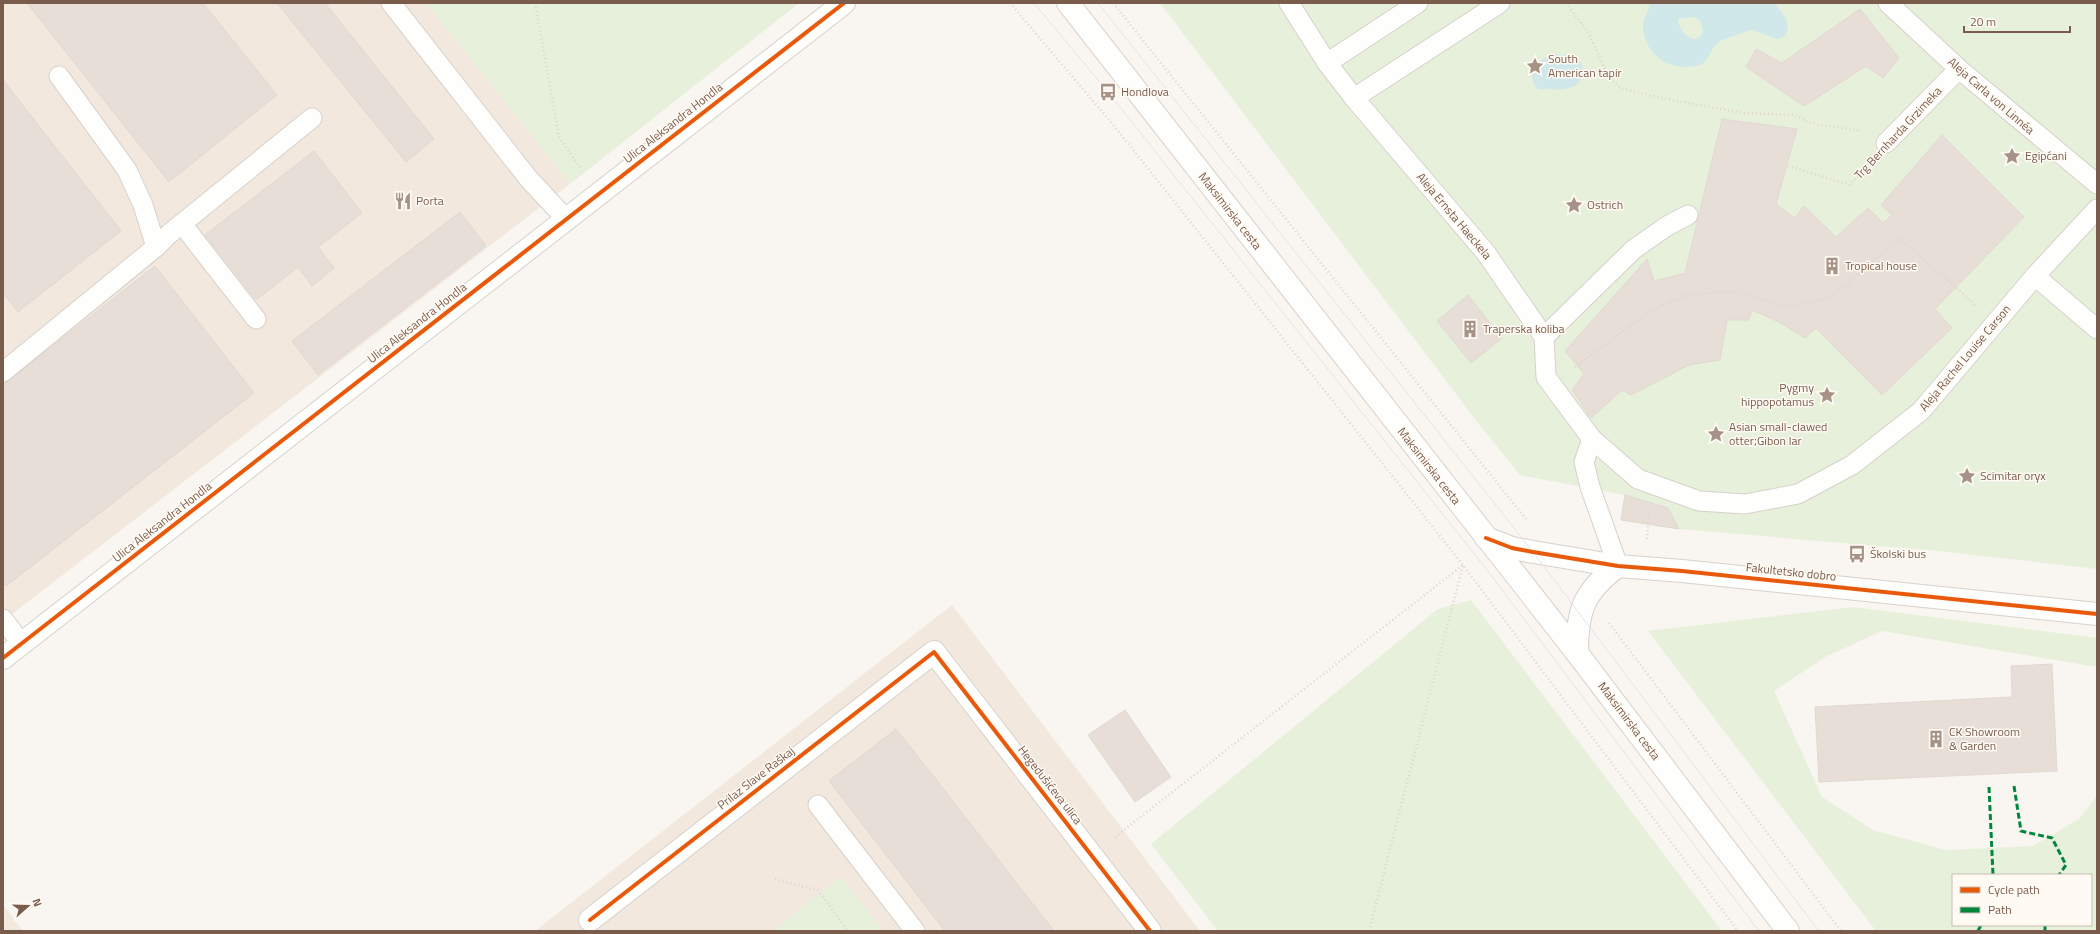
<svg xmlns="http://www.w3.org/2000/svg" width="2100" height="934" viewBox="0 0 2100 934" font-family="'Titillium Web',sans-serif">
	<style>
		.residential { fill: #f2e8de }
		.green { fill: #e7f0db; fill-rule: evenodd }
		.water { fill: #d0e8ea; fill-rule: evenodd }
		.building { fill: #e6ded7; stroke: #e2d8d2 }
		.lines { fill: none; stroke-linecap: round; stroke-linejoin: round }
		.lane-casing { stroke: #d7d1cb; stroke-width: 21 }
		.street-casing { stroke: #d7d1cb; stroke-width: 24 }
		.secondary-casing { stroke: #d9d2cb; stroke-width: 24 }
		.path { stroke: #dcd5d0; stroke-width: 2.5; stroke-dasharray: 1 3; stroke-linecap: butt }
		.lane { stroke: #fefefd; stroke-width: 19 }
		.street { stroke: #fefefd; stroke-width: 22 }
		.secondary { stroke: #fefefd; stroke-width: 22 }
		.tram { stroke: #e6e3e7; stroke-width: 1 }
		.quiet { stroke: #00873e; stroke-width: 3; stroke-dasharray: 6 3; stroke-linecap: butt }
		.cycleway-casing { stroke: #fffaf3; stroke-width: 6 }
		.cycleway { stroke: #e8590c; stroke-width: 4 }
		.labels { text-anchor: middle; stroke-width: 3; stroke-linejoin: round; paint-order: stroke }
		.poi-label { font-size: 12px; fill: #7a5c4d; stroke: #fffaf3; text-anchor: start }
		.street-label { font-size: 12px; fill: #7a5c4d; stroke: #fffaf3 }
	</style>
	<rect width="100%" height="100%" fill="#f9f5f0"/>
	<!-- residential -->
	<g class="residential">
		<path d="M3,3h423l144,181 -567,437z"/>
		<path d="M952,605l248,326h-665z"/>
		<path d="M3,905l20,26h-20z"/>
	</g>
	<!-- green -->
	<g class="green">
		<path d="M426,3h373l-229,181z"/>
		<path d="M1160,3h937v566l-159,-18 -259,-22 -58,-9 4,-25 -105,-20 -42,-52z"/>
		<path d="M1471,600l251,331h-504l-67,-87 287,-235z"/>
		<path d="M1853,607l244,31v29l-215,-36 -55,25 -53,35 48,106 51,33 73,20 87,-4 46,-27 18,-23v135h-221l-228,-300zM1953,875h138v50h-138z"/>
		<path d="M841,877l43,54h-113z"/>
	</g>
	<!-- water -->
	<g class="water">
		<path d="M1653,3h122c8,12 17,18 10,33l-7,3 -27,-9 -12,4 -19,7 -6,6 -10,16c-27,12 -59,-4 -61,-36 -1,-6 5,-16 7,-23zM1694,17l6,3 3,11 -2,5 -7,3c-8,-2 -16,-11 -16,-20z"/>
		<path d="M1553,54l15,1 14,8c4,32 -22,26 -44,26 -14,-15 0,-29 15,-35z"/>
	</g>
	<!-- building -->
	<g class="building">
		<path d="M27,3h176l74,92 -108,87z"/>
		<path d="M277,3h48l109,136 -28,23z"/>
		<path d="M1860,9l39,49 -16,20 -17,-12 -62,40 -58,-39 10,-18 26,14z"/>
		<path d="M3,80l118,151 -103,81 -15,-19z"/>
		<path d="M1722,119l75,10 -21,75 19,14 9,-12 32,31 32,-29 15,15 9,-8 -11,-10 61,-70 82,82 -89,92 17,19 -70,67 -66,-67 -11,10 -26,-16 -27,-12 -3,10h-22l-7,40 -31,5 -58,30 -9,-5 -31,28 -19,-28 12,-16 -19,-23 82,-92 7,22 31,-8z"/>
		<path d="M314,151l48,62 -44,34 16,21 -22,18 -14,-19 -42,33 -51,-65z"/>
		<path d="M460,212l26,34 -168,129 -26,-34z"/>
		<path d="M155,266l99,127 -248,193 -3,-4v-197z"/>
		<path d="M1468,295l34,43 -31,25 -34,-42z"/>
		<path d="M1625,495l43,13 11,21 -58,-9z"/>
		<path d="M2052,664l5,107 -238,11 -4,-75 197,-10 -1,-31z"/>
		<path d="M1125,710l46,67 -36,25 -47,-67z"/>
		<path d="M896,729l35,44 123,158h-109l-116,-150z"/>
	</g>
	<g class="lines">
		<!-- lane casing -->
		<g class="lane-casing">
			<g id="lane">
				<path d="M391,3l137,175 38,41"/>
				<path d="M1289,3l38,60 27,35 132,155 58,84 2,40 46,62 46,40 61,22 46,3 53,-10 54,-29 69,-54 114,-135 62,-67"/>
				<path d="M1888,3l71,66 138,115"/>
				<path d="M1327,63l91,-60"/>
				<path d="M1354,98l146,-95"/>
				<path d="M1886,143l73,-74"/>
				<path d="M182,224l74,95"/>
				<path d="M156,247l13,-13 143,-116"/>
				<path d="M2035,276l62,53"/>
				<path d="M1544,337l90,-88 33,-23 21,-11"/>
				<path d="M3,372l153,-125 -13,-42 -16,-35 -68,-94"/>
				<path d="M1592,439l-8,23 6,25 28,79"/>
				<path d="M3,619l19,25"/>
				<path d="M818,805l97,126"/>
			</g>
		</g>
		<!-- street casing -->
		<g class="street-casing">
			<g id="street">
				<path d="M1486,538l26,10 21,4 85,14 64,5 415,43"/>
				<path d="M1577,653c0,-42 6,-61 41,-87"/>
				<path d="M3,658l841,-655"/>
				<path d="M590,920l344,-268 216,279"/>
			</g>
		</g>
		<!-- secondary casing -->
		<g class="secondary-casing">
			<path id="secondary" d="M1068,3l509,650 211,278"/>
		</g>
		<!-- path -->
		<g class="path">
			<path d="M535,3l24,134 22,32"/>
			<path d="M1010,3l105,124 348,438 275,366"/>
			<path d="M1113,3l413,516"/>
			<path d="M1566,3l22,29 21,46 12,10 40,10 82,15 52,2 15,8 51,8"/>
			<path d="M1788,166l62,19 19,-22"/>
			<path d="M1575,367l76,-56 35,-16 45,-4 59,16 42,-10 67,-59 58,50 18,17"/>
			<path d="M1647,539l2,-25"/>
			<path d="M1609,623l232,308"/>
			<path d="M1115,837l348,-272"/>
			<path d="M775,879l43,11 30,41"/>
			<path d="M1369,931l94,-366"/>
		</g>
		<!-- lane -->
		<use href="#lane" class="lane"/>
		<!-- street -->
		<use href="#street" class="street"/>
		<!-- secondary -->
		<use href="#secondary" class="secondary"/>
		<!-- tram -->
		<g class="tram">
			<path d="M1034,3l74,89 379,478 272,361"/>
			<path d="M1098,3l435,549 286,379"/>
		</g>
		<!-- quiet -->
		<g class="quiet">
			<path d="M2014,786l7,45 31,7 14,27 -7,10"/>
			<path d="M1989,787l4,88"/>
			<path d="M2045,925v6"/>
			<path d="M1978,931l3,-6"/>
		</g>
		<!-- cycleway casing -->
		<g class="cycleway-casing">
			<g id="cycleway">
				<path d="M1486,538l26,10 21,4 85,14 64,5 415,43"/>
				<path d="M3,658l841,-655"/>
				<path d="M590,920l344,-268 216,279"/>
			</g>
		</g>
		<!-- cycleway -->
		<use href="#cycleway" class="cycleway"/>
	</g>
	<!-- icons -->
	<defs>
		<g id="sight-bare" transform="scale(1.38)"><path d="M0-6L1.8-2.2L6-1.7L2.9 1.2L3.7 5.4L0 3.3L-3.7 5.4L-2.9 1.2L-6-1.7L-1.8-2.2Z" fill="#a69286" stroke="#fffaf3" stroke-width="2.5" paint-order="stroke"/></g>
		<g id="bus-bare" transform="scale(1.38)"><path d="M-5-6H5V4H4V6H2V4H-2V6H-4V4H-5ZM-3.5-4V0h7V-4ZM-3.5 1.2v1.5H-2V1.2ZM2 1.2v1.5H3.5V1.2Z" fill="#a69286" stroke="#fffaf3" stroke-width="2.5" paint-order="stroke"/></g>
		<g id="restaurant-bare" transform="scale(1.38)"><path d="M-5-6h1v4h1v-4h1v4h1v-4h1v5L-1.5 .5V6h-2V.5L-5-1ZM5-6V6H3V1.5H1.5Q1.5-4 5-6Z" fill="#a69286" stroke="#fffaf3" stroke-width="2.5" paint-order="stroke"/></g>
		<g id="building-bare" transform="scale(1.38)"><path d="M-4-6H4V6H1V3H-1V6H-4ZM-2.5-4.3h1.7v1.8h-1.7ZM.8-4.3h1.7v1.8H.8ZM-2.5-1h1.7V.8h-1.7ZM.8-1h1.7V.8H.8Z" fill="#a69286" stroke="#fffaf3" stroke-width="2.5" paint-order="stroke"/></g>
	</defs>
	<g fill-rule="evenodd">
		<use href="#sight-bare" x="1535" y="66"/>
		<use href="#bus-bare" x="1108" y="92"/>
		<use href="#sight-bare" x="2012" y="156"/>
		<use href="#restaurant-bare" x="403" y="201"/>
		<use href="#sight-bare" x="1574" y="205"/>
		<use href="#building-bare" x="1832" y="266"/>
		<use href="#building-bare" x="1470" y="329"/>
		<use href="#sight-bare" x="1827" y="395"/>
		<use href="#sight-bare" x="1716" y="434"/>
		<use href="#sight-bare" x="1967" y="476"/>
		<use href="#bus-bare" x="1857" y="554"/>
		<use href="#building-bare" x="1936" y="739"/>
	</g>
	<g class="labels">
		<!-- poi labels -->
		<g class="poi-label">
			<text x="1548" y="63">South<tspan x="1548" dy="14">American tapir</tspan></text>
			<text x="1121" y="96">Hondlova</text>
			<text x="2025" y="160">Egipćani</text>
			<text x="416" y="205">Porta</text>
			<text x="1587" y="209">Ostrich</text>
			<text x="1845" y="270">Tropical house</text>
			<text x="1483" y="333">Traperska koliba</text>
			<text x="1814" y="392" text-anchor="end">Pygmy<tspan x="1814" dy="14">hippopotamus</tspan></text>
			<text x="1729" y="431">Asian small-clawed<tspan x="1729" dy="14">otter;Gibon lar</tspan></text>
			<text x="1980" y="480">Scimitar oryx</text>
			<text x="1870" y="558">Školski bus</text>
			<text x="1949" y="736">CK Showroom<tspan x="1949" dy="14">&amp; Garden</tspan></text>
		</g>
		<!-- street labels -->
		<g class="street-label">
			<text transform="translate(1991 96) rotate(41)" y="4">Aleja Carla von Linnéa</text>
			<text transform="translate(673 123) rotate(-38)" y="4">Ulica Aleksandra Hondla</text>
			<text transform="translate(1898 133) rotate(-47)" y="4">Trg Bernharda Grzimeka</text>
			<text transform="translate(1230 211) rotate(52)" y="4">Maksimirska cesta</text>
			<text transform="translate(1454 216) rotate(50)" y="4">Aleja Ernsta Haeckela</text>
			<text transform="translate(417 323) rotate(-38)" y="4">Ulica Aleksandra Hondla</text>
			<text transform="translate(1965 358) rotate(-50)" y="4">Aleja Rachel Louise Carson</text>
			<text transform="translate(1429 466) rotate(52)" y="4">Maksimirska cesta</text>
			<text transform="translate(162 522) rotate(-38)" y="4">Ulica Aleksandra Hondla</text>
			<text transform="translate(1791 572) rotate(6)" y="4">Fakultetsko dobro</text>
			<text transform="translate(1629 721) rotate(53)" y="4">Maksimirska cesta</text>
			<text transform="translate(756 778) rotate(-38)" y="4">Prilaz Slave Raškaj</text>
			<text transform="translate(1050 785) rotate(52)" y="4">Hegedušićeva ulica</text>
		</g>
	</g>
	<!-- border -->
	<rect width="2100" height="934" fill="none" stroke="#7a5c4d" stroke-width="8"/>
	<!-- legend -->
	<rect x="1952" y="874" width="140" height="52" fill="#fffaf3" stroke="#cabbb1"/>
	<rect x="1960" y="887" width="20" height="6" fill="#e8590c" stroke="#cabbb1"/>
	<text x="1988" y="894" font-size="12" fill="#7a5c4d">Cycle path</text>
	<rect x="1960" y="907" width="20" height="6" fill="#00873e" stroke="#cabbb1"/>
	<text x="1988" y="914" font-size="12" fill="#7a5c4d">Path</text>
	<!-- north arrow -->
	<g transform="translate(28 906) rotate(70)" stroke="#fffaf3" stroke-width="3" paint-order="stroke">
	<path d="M0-3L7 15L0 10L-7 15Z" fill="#7a5c4d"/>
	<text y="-6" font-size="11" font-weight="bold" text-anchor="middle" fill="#7a5c4d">N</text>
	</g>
	<!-- scale -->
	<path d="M1964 26v6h106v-6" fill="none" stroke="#7a5c4d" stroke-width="2"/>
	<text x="1970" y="26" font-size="12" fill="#7a5c4d" stroke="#fffaf3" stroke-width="3" paint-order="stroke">20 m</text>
</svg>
